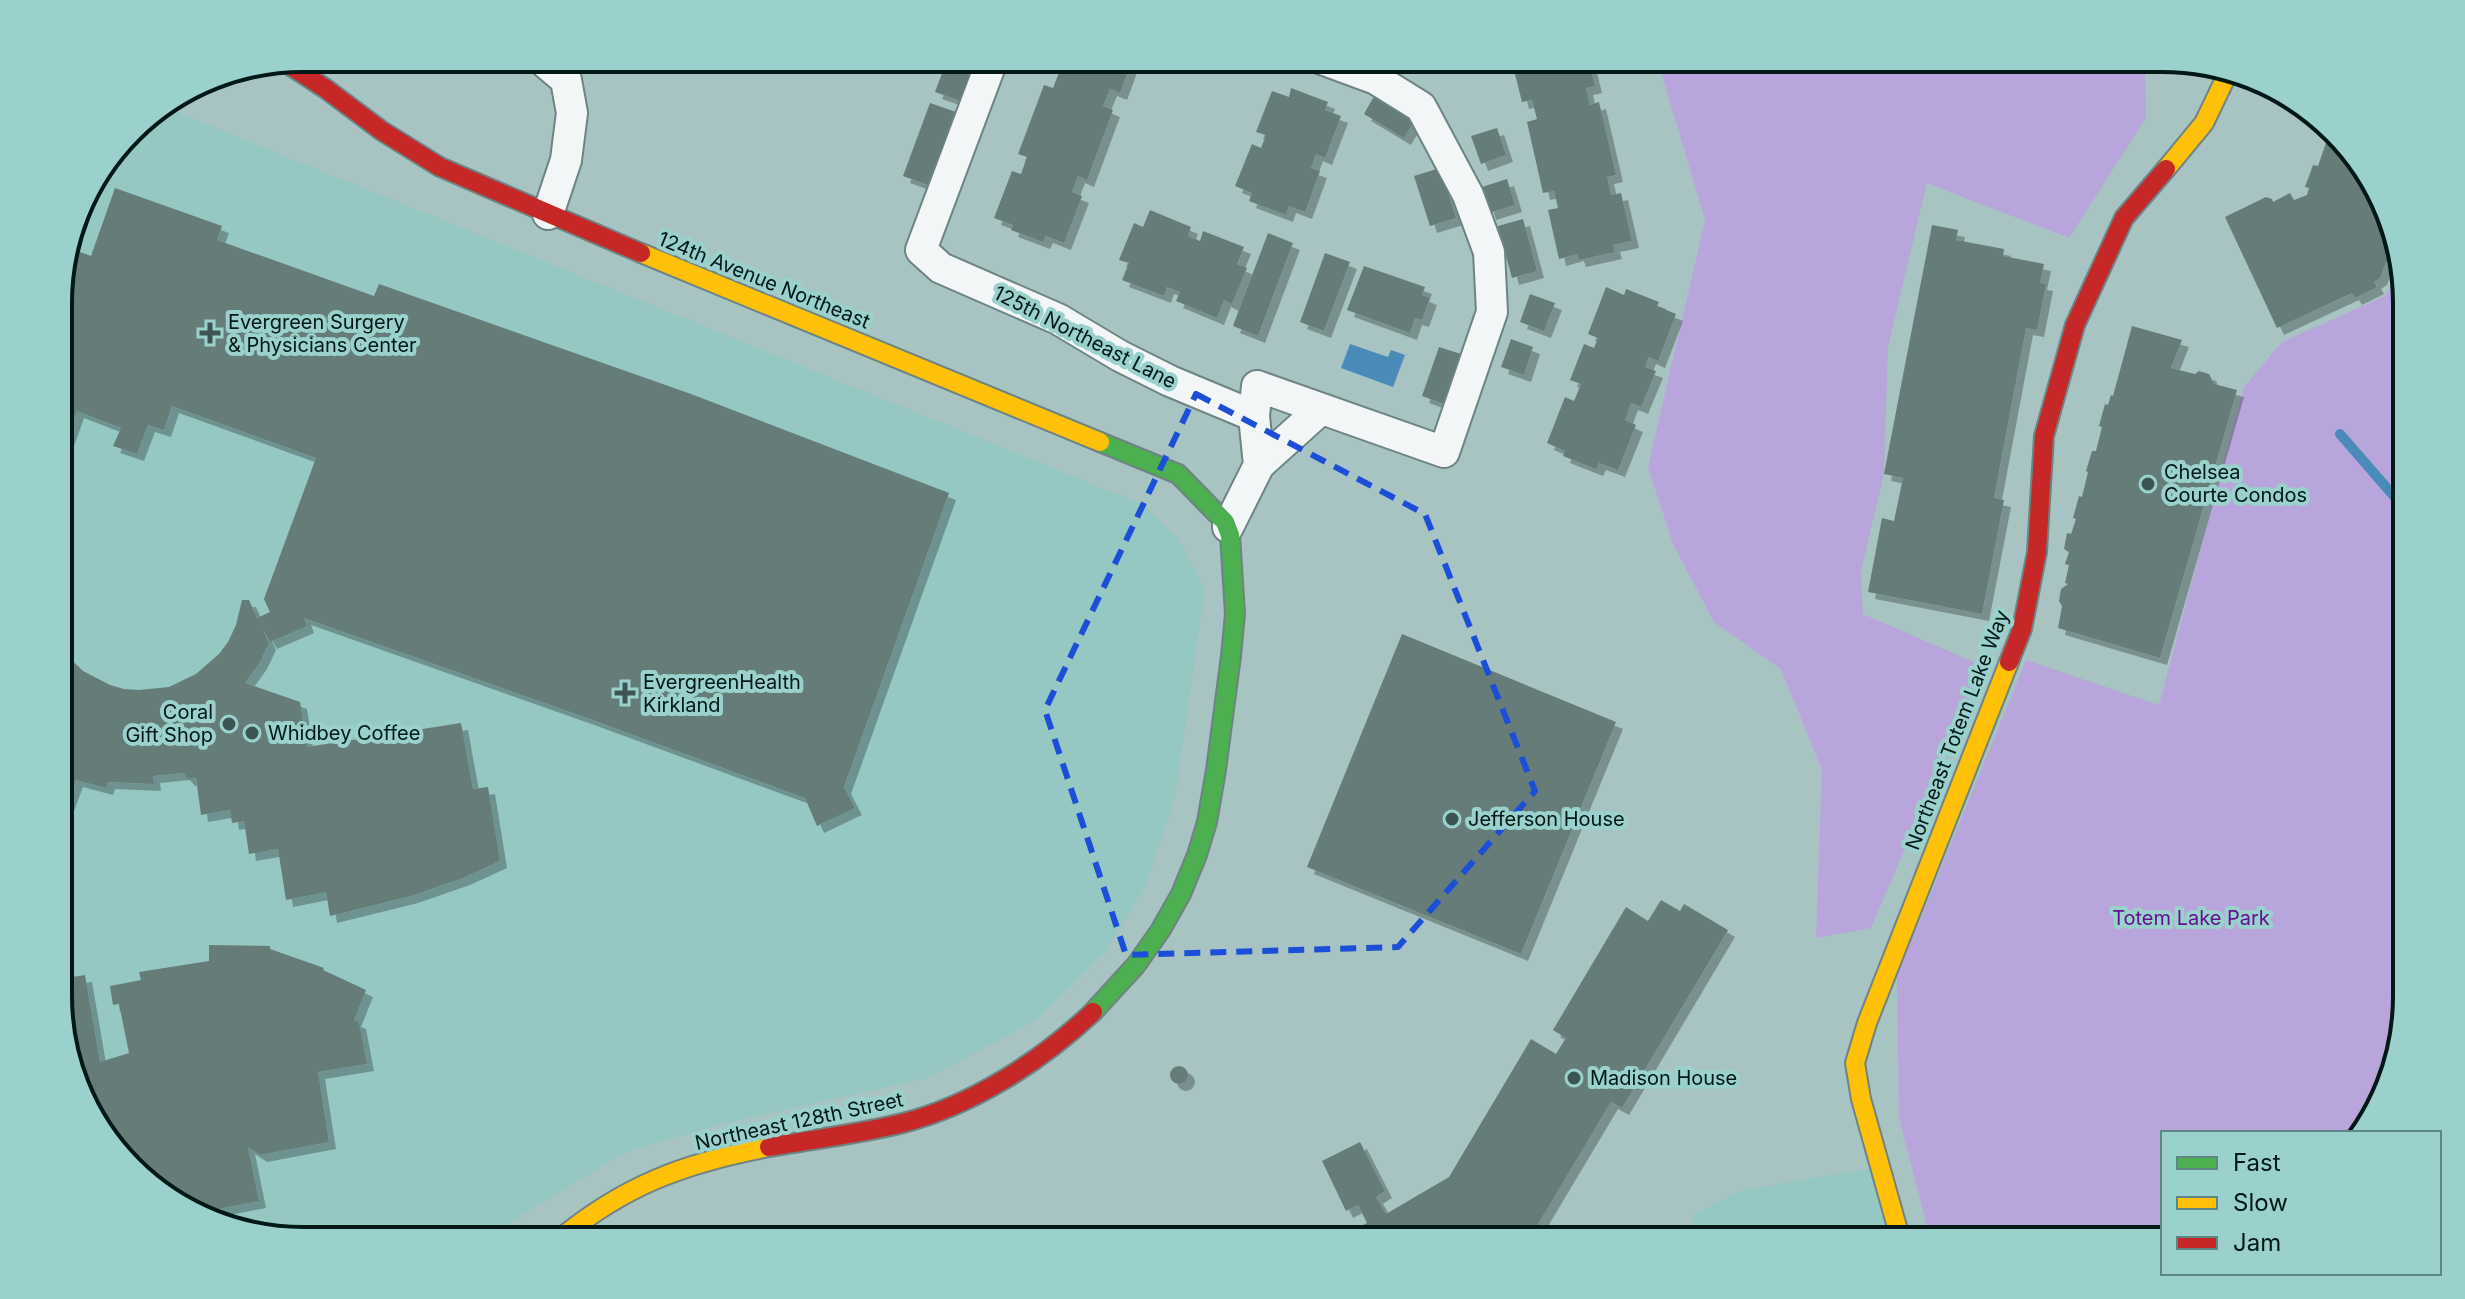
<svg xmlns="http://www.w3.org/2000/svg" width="2465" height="1299" viewBox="0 0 2465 1299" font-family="Inter,sans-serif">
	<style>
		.built { fill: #95c7c3 }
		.green { fill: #b8a5dc }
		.water { fill: #4b8bb9 }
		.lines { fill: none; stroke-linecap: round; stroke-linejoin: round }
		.stream { stroke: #4b8bb9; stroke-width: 10 }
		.building { fill: #667c78; filter: url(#shadow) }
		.street-casing { stroke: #6d8483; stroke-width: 34 }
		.fast-casing { stroke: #6d8483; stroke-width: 22 }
		.slow-casing { stroke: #6d8483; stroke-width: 22 }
		.jam-casing { stroke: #6d8483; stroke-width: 22 }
		.street { stroke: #f2f6f6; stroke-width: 30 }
		.fast { stroke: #4caf50; stroke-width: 18 }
		.slow { stroke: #ffc107; stroke-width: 18 }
		.jam { stroke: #c62828; stroke-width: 18 }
		.marked { fill: none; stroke: #1d4ed8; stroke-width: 6; stroke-dasharray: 16 10; stroke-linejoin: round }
		.poi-dot { fill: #3c5453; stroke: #9ad1cc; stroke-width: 3 }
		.labels { text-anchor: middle; stroke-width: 8; stroke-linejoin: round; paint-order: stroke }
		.street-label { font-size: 20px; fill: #031817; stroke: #9ad1cc }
		.poi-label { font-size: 20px; fill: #031817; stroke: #9ad1cc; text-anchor: start }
		.park-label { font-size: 20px; fill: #651093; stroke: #9ad1cc }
		.rim { fill: none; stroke: #031817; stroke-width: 4 }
	</style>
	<defs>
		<filter id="shadow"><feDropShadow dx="7" dy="7" stdDeviation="0" flood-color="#0004"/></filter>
	</defs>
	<rect width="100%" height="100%" fill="#a7c4c2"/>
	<!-- built -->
	<g class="built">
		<path d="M162,106l982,399 34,34 27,49 -30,210 -30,89 -40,65 -70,69 -108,57 -202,45 -100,29 -118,72 -19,17h-185l-109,-25 -94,-84 -40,-104 -1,-741 24,-93 58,-75z"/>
		<path d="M1880,1167l21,74h-222l19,-29 41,-21z"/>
	</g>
	<!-- green -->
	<g class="green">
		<path d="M1657,58h488l1,60 -77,120 -142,-55 -39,164 -4,127 -23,97 2,43 120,52 -112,262 -55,10 6,-168 -41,-101 -67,-47 -41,-78 -25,-77 57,-247z"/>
		<path d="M2403,266l2,5 2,725 -25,109 -25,28h-194v108h-232l-32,-123 -2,-142 129,-316 133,45 85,-318 38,-45 103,-46z"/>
	</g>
	<!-- water -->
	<path class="water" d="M1350,344l38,13 3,-7 14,5 -12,32 -52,-19z"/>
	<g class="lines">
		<!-- stream -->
		<path class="stream" d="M2340,434l66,76"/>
	</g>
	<!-- building -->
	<g class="building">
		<path d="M948,58h29l-16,43 -26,-9z"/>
		<path d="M1052,58h81l-13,35 -10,-4 -7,17 10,4 -26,70 -9,-4 -6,16 10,4 -18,47 -18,-7 -3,6 -32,-12 2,-5 -19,-7 18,-47 9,3 6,-17 -9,-3 26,-69 9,3 7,-18 -11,-4z"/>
		<path d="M1511,58h77l7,28 -9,2 4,17 9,-3 17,73 -9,2 4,18 10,-2 11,48 -19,4 2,7 -36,8 -2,-6 -18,5 -11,-49 10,-2 -4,-17 -11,2 -16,-71 10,-3 -5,-19 -10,2z"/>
		<path d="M1291,88l37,14 -3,8 16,6 -16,42 -9,-4 -5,14 9,3 -15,41 -16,-6 -3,9 -37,-14 3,-8 -17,-7 17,-42 9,4 5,-13 -10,-3 16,-41 17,6z"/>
		<path d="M1377,91l40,25 -13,22 -40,-24z"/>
		<path d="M930,103l26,9 -28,73 -25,-9z"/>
		<path d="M1497,128l9,27 -25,9 -10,-28z"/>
		<path d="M2329,134l36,33 34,89 -3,9 -10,-3 -6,16 -6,4 3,5 -22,11 -3,-5 -75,35 -52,-111 41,-20 6,2 1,3 17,-9 4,7 13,-5 2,-7 -4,-1 8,-22 5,1z"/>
		<path d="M1440,168l16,50 -26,8 -16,-50z"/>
		<path d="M1507,179l8,26 -26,8 -7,-26z"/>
		<path d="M115,188l107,38 -5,14 157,56 5,-12 312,110 258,99 -105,294 11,21 -38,18 -12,-28 -215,-79 -286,-101 3,8 -37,16 -8,-14 7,15 -9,19 -15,21 55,19 7,45 154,-24 12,66 15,-2 12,74 -37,17 -52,18 -81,20 -4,-24 -40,8 -8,-51 -29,5 -5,-33 -12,2 -2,-13 -29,5 -5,-37 -8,1 -5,-6 -30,3 1,8 -46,-2 -2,6 -30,-8 -16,43 -1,-175 24,23 27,14 14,4 15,1 30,-3 27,-13 23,-20 9,-12 8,-17 6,-25h7l8,18 13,-6 -6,-13 52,-141 -144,-52 -8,24 -16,-5 -11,29 -24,-8 8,-18 -44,-17 -18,51v-175l10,-39 22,8z"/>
		<path d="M1150,210l41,17 -3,9 12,5 3,-10 41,16 -7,17 10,4 -15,36 -8,-4 -7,18 -41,-17 4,-9 -13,-5 -3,9 -42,-16 7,-17 -10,-3 15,-37 9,4z"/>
		<path d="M1523,219l14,52 -25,7 -14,-52z"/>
		<path d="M1932,225l26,5 -2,10 48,9 -1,7 41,8 -4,19 6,1 -9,46 -11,-2 -32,170 10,2 -22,114 -114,-22 14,-74 12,3 9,-43 -19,-4z"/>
		<path d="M1268,233l25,10 -35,93 -25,-10z"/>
		<path d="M1325,253l25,9 -26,69 -24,-9z"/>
		<path d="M1364,266l61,21 -3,8 8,3 -8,22 -7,-2 -5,15 -63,-23z"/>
		<path d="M1606,287l18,8 2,-6 33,13 -2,4 19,8 -18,47 -9,-4 -4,10 11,4 -15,36 -10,-4 -6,17 11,5 -18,45 -19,-7 -3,6 -33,-13 2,-5 -18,-8 18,-46 9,4 7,-17 -11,-4 14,-36 10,4 4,-10 -10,-4z"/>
		<path d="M1530,294l25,9 -11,28 -24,-9z"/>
		<path d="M2132,326l50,14 -11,28 24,6 4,-3 10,3 5,10 23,6 -77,268 -102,-30 4,-22 -3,-5 2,-12 7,-5 -3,-1 4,-18 -4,-1 4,-12 -5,-3 3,-16 4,1 5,-15 -3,-1 6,-22 3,1 6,-25 -2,-1 6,-20h4l6,-24 -3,-1 6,-22 3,1 3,-10 2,1z"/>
		<path d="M1511,339l22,8 -9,28 -23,-8z"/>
		<path d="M1439,347l25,8 -17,50 -25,-9z"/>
		<path d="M1402,634l214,88 -95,232 -214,-87z"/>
		<path d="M1661,900l19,11 4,-7 44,26 -106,178 -11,-6 -83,139h-198l37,-18 -9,-18 -12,6 -24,-50 38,-19 25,49 -9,6 10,17 63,-37 82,-138 25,15 10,-16 -13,-8 73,-123 22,14z"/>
		<path d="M209,945l61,1v3l54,19 -1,2 43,20 -12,30 5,2 8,42 -49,8 11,70 -69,13 -12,-8 11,54 -66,13 -93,-82 -40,-104v-49l25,-4 15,87 29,-9 -10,-49 -6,1 -3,-19 31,-6 -2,-8 70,-11z"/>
		<circle cx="1179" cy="1075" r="9"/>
		<path d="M953,1229l89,10v2h-90z"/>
	</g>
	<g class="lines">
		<!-- street casing -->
		<g class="street-casing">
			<g id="street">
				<path d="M540,58l26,22 6,33 -6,47 -18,54"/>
				<path d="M993,58l-72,192 20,18 117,51 62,37 50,25 84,35"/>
				<path d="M1259,465l62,-56"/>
				<path d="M1228,527l31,-62 -5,-49 3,-30 187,66 48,-140 -3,-60 -21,-57 -47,-88 -45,-28 -57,-21"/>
			</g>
		</g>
		<!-- fast casing -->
		<g class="fast-casing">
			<path id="fast" d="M1093,1012l43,-47 24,-34 21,-37 16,-39 10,-33 9,-52 15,-114 4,-42 -5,-79 -5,-13 -47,-48 -78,-32"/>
		</g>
		<!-- slow casing -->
		<g class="slow-casing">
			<g id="slow">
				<path d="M2166,169l38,-46 24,-50"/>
				<path d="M641,253l459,189"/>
				<path d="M557,1241c67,-56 128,-78 212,-94"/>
				<path d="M1901,1241l-40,-142 -6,-36 12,-40 142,-361"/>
			</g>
		</g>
		<!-- jam casing -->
		<g class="jam-casing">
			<g id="jam">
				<path d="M285,62l41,27 56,42 58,36 201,86"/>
				<path d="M2009,662l13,-33 15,-77 7,-116 31,-111 49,-107 42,-49"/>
				<path d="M769,1147c45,-8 91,-13 134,-24 70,-18 138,-62 190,-111"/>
			</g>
		</g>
		<!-- street -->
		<use href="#street" class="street"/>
		<!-- fast -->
		<use href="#fast" class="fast"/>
		<!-- slow -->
		<use href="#slow" class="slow"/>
		<!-- jam -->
		<use href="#jam" class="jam"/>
	</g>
	<!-- marked area -->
	<path class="marked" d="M1196,394l229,120 110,277 -137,156 -272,8 -81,-245z"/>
	<!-- markers -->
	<g class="poi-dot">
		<path d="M206 321h8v8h8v8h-8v8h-8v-8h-8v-8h8z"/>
		<circle cx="2148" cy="484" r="8"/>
		<path d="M621 681h8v8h8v8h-8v8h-8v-8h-8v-8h8z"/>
		<circle cx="229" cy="724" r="8"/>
		<circle cx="252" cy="733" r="8"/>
		<circle cx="1452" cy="819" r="8"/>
		<circle cx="1574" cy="1078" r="8"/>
	</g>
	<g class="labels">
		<!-- street labels -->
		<g class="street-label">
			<text transform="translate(764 280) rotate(22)" y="7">124th Avenue Northeast</text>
			<text transform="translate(1085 337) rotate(27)" y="7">125th Northeast Lane</text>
			<text transform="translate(1957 730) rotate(-69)" y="7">Northeast Totem Lake Way</text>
			<text transform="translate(799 1121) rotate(-12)" y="7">Northeast 128th Street</text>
		</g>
		<!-- poi labels -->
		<g class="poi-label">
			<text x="228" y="329">Evergreen Surgery<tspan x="228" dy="23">&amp; Physicians Center</tspan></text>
			<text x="2164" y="479">Chelsea<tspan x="2164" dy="23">Courte Condos</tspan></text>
			<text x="643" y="689">EvergreenHealth<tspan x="643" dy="23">Kirkland</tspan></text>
			<text x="213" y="719" text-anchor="end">Coral<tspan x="213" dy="23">Gift Shop</tspan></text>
			<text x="268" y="740">Whidbey Coffee</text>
			<text x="1468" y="826">Jefferson House</text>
			<text x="1590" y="1085">Madison House</text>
		</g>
		<!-- park labels -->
		<g class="park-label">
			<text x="2191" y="925">Totem Lake Park</text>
		</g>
	</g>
	<!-- crop -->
	<path d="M0 0H2465V1299H0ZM303 72H2162A231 231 0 0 1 2393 303V996A231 231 0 0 1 2162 1227H303A231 231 0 0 1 72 996V303A231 231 0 0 1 303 72Z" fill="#9ad1cc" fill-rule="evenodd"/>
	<path class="rim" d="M303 72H2162A231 231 0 0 1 2393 303V996A231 231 0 0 1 2162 1227H303A231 231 0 0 1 72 996V303A231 231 0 0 1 303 72Z"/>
	<!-- legend -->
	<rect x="2161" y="1131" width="280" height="144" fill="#9ad1cc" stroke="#5e8784" stroke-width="2"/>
	<rect x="2177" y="1157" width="40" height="12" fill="#4caf50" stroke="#5e8784" stroke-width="2"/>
	<text x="2233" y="1171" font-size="24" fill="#031817">Fast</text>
	<rect x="2177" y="1197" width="40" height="12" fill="#ffc107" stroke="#5e8784" stroke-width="2"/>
	<text x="2233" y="1211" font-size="24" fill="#031817">Slow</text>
	<rect x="2177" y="1237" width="40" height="12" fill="#c62828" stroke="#5e8784" stroke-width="2"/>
	<text x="2233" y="1251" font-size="24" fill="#031817">Jam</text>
</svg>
